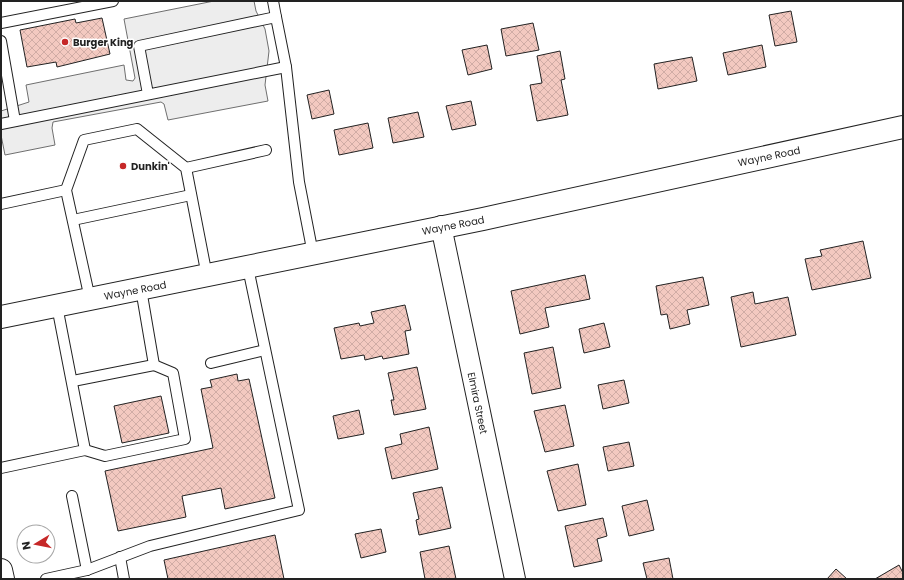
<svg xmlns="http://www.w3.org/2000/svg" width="904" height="580" viewBox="0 0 904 580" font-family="Poppins,sans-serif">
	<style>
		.parking { fill: #ededed; stroke: #6f6f6f }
		.building { fill: url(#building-cross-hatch); stroke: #222 }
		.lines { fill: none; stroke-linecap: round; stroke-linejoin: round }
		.service-casing { stroke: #222; stroke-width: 12 }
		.minor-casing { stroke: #222; stroke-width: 22 }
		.secondary-casing { stroke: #222; stroke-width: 24 }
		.service { stroke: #fff; stroke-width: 10 }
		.minor { stroke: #fff; stroke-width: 20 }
		.secondary { stroke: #fff; stroke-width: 22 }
		.poi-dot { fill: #c62828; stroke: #fff; stroke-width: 1.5 }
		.labels { text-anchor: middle; stroke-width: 3; stroke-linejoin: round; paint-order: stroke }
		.poi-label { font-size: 10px; font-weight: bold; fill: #222; stroke: #fff; text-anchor: start }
		.street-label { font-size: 10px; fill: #222; stroke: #fff }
	</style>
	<defs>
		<pattern id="building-cross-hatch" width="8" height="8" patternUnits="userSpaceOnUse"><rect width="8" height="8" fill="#f3c9c0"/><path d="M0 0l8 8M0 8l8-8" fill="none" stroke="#d0aca5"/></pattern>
	</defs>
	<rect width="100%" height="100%" fill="#fff"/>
	<!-- parking -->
	<path class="parking" d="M214,1h40l2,10 9,18 4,22 -4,34 3,16 -100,19 -4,-16 -3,-2 -108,20 -1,6 3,17 -50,10 -4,-20v-24l28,-9 -3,-17 98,-20 2,15 7,1 2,-3 -11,-59z"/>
	<!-- building -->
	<g class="building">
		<path d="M791,11l6,31 -22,4 -6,-31z"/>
		<path d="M102,18l8,36 -53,13 -1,-5 -29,5 -7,-37 55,-11 1,4z"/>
		<path d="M533,23l6,27 -33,6 -5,-27z"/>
		<path d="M487,45l5,24 -24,6 -6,-25z"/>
		<path d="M762,45l4,22 -38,8 -5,-22z"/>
		<path d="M560,51l5,28 -4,1 7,35 -31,6 -7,-36 12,-2 -5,-27z"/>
		<path d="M692,57l5,24 -39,8 -4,-25z"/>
		<path d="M329,90l5,24 -22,5 -5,-24z"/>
		<path d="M471,101l5,24 -24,5 -6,-24z"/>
		<path d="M418,112l6,25 -31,6 -5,-25z"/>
		<path d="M368,123l5,25 -34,7 -5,-25z"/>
		<path d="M863,241l8,37 -59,12 -7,-31 17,-3 -2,-6z"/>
		<path d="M585,275l5,24 -45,9 4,19 -29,7 -9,-43z"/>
		<path d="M703,277l6,28 -22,5 3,14 -20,5 -3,-15 -6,1 -5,-29z"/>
		<path d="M753,292l2,12 33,-7 8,38 -55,12 -10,-50z"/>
		<path d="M405,305l6,25 -6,1 4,23 -26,5 -1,-3 -17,4 -1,-5 -23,4 -7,-31 25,-5 1,3 14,-3 -3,-11z"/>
		<path d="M604,323l6,24 -26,6 -5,-24z"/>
		<path d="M553,347l8,41 -29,6 -8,-41z"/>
		<path d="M417,367l9,42 -32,6 -3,-15h3l-6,-27z"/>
		<path d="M237,374l1,7 11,-2 26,119 -50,11 -4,-21 -39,8 4,21 -68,14 -13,-60 108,-23 -12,-59 11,-2 -2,-7z"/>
		<path d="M624,380l5,23 -26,6 -5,-24z"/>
		<path d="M161,396l8,37 -47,10 -8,-37z"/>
		<path d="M565,405l9,41 -29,6 -11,-41z"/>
		<path d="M359,410l5,24 -26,5 -5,-23z"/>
		<path d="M429,427l9,42 -46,10 -7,-31 17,-4 -2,-10z"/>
		<path d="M629,442l5,24 -26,5 -5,-24z"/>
		<path d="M578,464l8,41 -28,6 -11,-40z"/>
		<path d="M442,487l9,41 -32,7 -3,-15 3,-1 -6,-26z"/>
		<path d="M647,500l7,30 -25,6 -7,-30z"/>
		<path d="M603,518l4,18 -10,3 5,22 -28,6 -9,-41z"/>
		<path d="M381,529l5,23 -25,6 -6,-24z"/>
		<path d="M275,535l9,44h-116l-4,-19z"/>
		<path d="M449,546l7,33h-31l-5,-27z"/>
		<path d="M669,558l4,21h-26l-4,-16z"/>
		<path d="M899,565l4,8v6h-28z"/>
		<path d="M836,569l11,10h-20z"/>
	</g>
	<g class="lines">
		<!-- service casing -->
		<g class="service-casing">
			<g id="service">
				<path d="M273,1l3,16"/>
				<path d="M1,23l112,-22"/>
				<path d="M1,41l14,80"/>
				<path d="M286,67l13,115 14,72"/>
				<path d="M1,124l285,-57 -10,-50 -137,29 9,48"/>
				<path d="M186,168l80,-18"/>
				<path d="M1,204l65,-14"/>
				<path d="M73,220l118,-25"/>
				<path d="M90,299l-24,-109 18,-50 53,-11 49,39 21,108"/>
				<path d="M211,363l54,-13"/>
				<path d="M73,381l81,-16 -13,-76"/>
				<path d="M85,450l20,6 80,-17 -12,-66 -19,-8"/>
				<path d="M1,468l84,-18 -28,-144"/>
				<path d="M72,496l15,74"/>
				<path d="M120,557l4,22"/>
				<path d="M46,579l41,-9 63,-24 149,-36 -51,-242"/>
			</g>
		</g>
		<!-- minor casing -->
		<g class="minor-casing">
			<path id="minor" d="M441,226l74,353"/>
		</g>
		<!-- secondary casing -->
		<g class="secondary-casing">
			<g id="secondary">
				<path d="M1,317l482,-98 420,-92"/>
				<path d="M1,570l2,9"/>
			</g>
		</g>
		<!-- service -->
		<use href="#service" class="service"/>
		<!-- minor -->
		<use href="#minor" class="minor"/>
		<!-- secondary -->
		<use href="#secondary" class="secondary"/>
	</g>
	<!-- markers -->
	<g class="poi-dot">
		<circle cx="65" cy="42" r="4"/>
		<circle cx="123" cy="166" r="4"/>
	</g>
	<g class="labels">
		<!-- poi labels -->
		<g class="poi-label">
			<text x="73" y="46">Burger King</text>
			<text x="131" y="170">Dunkin'</text>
		</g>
		<!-- street labels -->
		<g class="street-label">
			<text transform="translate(769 156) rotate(-12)" y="4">Wayne Road</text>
			<text transform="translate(453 225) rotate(-11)" y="4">Wayne Road</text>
			<text transform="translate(135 290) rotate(-11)" y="4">Wayne Road</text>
			<text transform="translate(478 403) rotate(78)" y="4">Elmira Street</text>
		</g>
	</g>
	<!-- border -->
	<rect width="904" height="580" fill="none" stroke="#222222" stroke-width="4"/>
	<!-- north arrow -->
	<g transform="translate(36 544) rotate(260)"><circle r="19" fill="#ffffff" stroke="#a7a7a7"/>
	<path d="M0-3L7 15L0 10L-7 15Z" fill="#c62828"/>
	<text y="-6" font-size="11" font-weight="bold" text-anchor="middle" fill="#222222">N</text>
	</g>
</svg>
